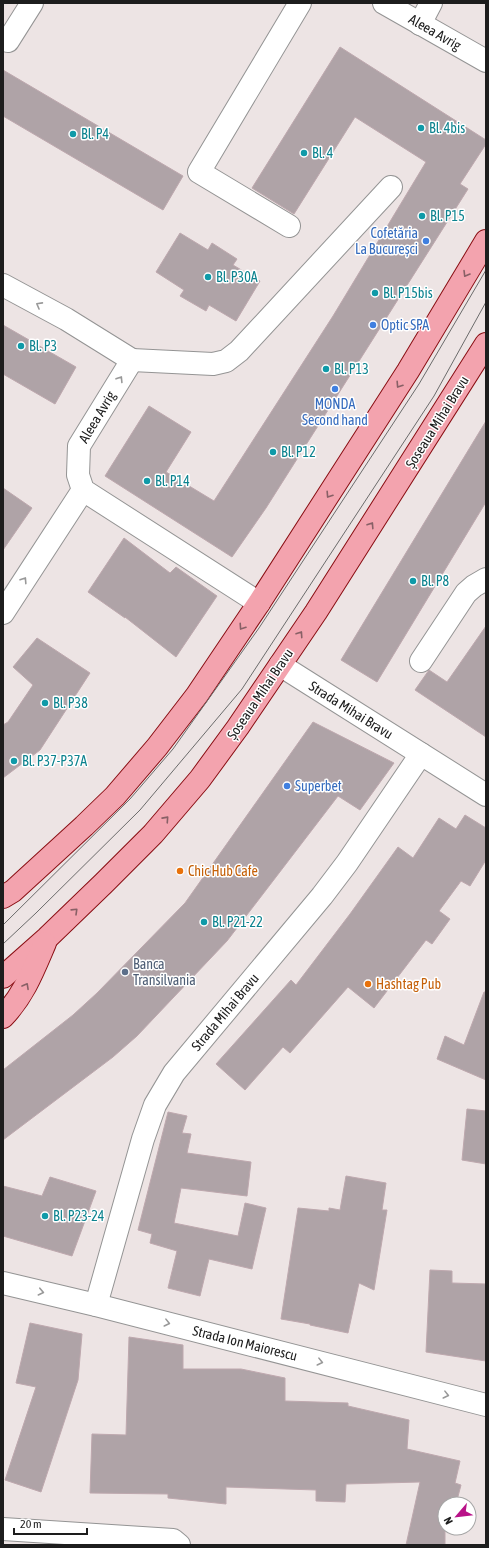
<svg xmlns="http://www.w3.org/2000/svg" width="489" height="1548" viewBox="0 0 489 1548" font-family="'Asap Condensed',sans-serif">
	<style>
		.building { fill: #afa3a7; stroke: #bea8ae }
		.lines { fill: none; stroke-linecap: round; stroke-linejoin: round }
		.minor-casing { stroke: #949494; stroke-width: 24 }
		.major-casing { stroke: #890d12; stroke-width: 24 }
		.minor { stroke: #fff; stroke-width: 22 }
		.major { stroke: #f3a3ae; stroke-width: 22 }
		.tram { stroke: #6b6b6b; stroke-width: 1 }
		.oneway { stroke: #886066 }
		.oneway2 { stroke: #999 }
		.culture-dot { fill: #0f9aa8; stroke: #fff; stroke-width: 1.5 }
		.shop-dot { fill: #3f7fe0; stroke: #fff; stroke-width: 1.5 }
		.food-dot { fill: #e8710a; stroke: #fff; stroke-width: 1.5 }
		.service-dot { fill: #5c6f8a; stroke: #fff; stroke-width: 1.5 }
		.labels { text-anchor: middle; stroke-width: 3; stroke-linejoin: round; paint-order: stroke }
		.street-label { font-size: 14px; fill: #1d1d1d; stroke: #fff }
		.culture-label { font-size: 14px; fill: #0d838f; stroke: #fff; text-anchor: start }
		.shop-label { font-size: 14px; fill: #366cbe; stroke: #fff; text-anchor: start }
		.food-label { font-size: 14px; fill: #c56008; stroke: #fff; text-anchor: start }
		.service-label { font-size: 14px; fill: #4e5e75; stroke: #fff; text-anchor: start }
	</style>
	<rect width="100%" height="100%" fill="#ede4e4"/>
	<!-- building -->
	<g class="building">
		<path d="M340,47l146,93v4l-26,40 8,5 -202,319 -34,49 -127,-81 44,-70 42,26 -25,40 48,29 119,-185 93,-154 -71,-45 -61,97 -42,-26z"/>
		<path d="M3,70l180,106 -20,34 -160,-94z"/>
		<path d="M180,233l28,17 4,-7 25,16 -4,6 27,16 -24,40 -27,-16 -3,6 -26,-15 4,-6 -28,-18z"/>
		<path d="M3,325l73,42 -21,37 -52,-30z"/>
		<path d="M486,421v81l-109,180 -36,-22z"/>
		<path d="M3,488l29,20 -29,42z"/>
		<path d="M124,538l46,35 6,-6 41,29 -41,61 -51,-40v1l-37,-26z"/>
		<path d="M486,626v111l-71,-47 14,-20 18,12z"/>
		<path d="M37,638l53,35 -50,77 -37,28v-53l5,-3 25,-37 -20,-18z"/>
		<path d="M313,722l81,41 -34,47 -22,-14 -111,145 -90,95 -24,21 -110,83v-70l70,-55 24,-22 88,-90z"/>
		<path d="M465,815l21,13v32l-16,26 -9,-5 -22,30 11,8 -18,25 -6,-4 -52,68 -26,-21 -58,66 -7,-6 -38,43 -29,-26 75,-84 5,5 54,-71 48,-67 15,11 26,-40 17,11z"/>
		<path d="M484,992h2v88l-49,-21 8,-23 19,9z"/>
		<path d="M467,1109l19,2v53l-24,-4z"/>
		<path d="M168,1112l19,4 -5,17 9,1 -4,19 64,9 -4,34 -66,-8 -7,35 64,13 7,-33 21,5 -14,61 -43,-10 -9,37 -32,-8 9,-37 -27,-8 2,-9 -14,-4z"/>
		<path d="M346,1176l40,7 -4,27h5l-13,80 -15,-7 -11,50 -38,-8v-1l-29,-5 17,-111 31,3v-3l11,2z"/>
		<path d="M50,1177l46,14 -24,65 -69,-20v-50l39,10z"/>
		<path d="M430,1270l22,1v12l34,1v77l-60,-9z"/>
		<path d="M30,1323l52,11 -4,46 -37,112 -36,-12 31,-93 -20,-4z"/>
		<path d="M129,1337l54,8v24h58l44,9v23l63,2v3l61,14 -2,29 53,12 -5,22 6,2 -5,19h-11v41h-39l14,-63 -74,2 -1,18 -29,-1v-11l-90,-3v17l-58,-6v-4l-78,-1 2,-59 34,1z"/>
	</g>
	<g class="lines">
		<!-- minor casing -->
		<g class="minor-casing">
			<g id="minor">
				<path d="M384,3l102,58"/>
				<path d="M420,24l11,-21"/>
				<path d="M3,38l5,3 24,-38"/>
				<path d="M289,226l-90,-54 101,-169"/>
				<path d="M3,285l63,34 66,41 -53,86 -1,29 5,15 176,113"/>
				<path d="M132,360l81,4 13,-3 13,-10 152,-164"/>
				<path d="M3,613l80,-123"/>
				<path d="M421,661l45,-68 8,-7 12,-7"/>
				<path d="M280,665l206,130"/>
				<path d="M3,1283l93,22 390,100"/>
				<path d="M96,1305l47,-166 12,-34 19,-32 148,-177 25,-33 74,-109"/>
				<path d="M3,1529l170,11 6,5"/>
			</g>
		</g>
		<!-- major casing -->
		<g class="major-casing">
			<g id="major">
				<path d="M3,897l10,-6 71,-65 31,-30 42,-49 40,-52 62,-92 149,-232 78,-130"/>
				<path d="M3,977l44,-39 57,-55 49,-49 47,-55 38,-52 78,-115 170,-268"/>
				<path d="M3,1017c21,-22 30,-46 42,-74"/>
			</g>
		</g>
		<!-- minor -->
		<use href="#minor" class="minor"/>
		<!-- major -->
		<use href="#major" class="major"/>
		<!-- tram -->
		<g class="tram">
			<path d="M3,925l127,-126 43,-50 86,-121 160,-244 67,-114"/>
			<path d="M3,944l33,-31 104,-103 102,-121 192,-293 52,-94"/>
		</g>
	</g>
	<!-- one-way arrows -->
	<defs><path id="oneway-chevron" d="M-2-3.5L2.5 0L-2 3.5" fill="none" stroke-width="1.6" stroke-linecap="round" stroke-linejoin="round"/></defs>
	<g class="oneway">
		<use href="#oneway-chevron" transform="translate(466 274) rotate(121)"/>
		<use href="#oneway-chevron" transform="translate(399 385) rotate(123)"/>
		<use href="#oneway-chevron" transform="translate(329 495) rotate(123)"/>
		<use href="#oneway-chevron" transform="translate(371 525) rotate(-57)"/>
		<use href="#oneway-chevron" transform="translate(242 627) rotate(124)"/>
		<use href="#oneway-chevron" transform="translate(300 634) rotate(-56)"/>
		<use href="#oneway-chevron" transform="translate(166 819) rotate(-48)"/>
		<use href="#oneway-chevron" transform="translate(75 911) rotate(-44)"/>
		<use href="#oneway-chevron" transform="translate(26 986) rotate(-61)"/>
	</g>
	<g class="oneway2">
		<use href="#oneway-chevron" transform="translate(39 305) rotate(-151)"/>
		<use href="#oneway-chevron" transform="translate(120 379) rotate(-58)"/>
		<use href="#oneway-chevron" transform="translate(24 580) rotate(-57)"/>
		<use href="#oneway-chevron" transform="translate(41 1292) rotate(13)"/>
		<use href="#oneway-chevron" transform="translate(167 1323) rotate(14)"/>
		<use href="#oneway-chevron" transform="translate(320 1362) rotate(14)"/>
		<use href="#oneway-chevron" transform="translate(446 1395) rotate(14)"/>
	</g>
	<!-- markers -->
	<g class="culture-dot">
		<circle cx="421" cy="128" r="4"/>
		<circle cx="73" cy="134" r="4"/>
		<circle cx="304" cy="153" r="4"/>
		<circle cx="422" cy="216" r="4"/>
		<circle cx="208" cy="277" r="4"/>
		<circle cx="375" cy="293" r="4"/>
		<circle cx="21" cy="346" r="4"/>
		<circle cx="326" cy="369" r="4"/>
		<circle cx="273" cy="452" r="4"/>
		<circle cx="147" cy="481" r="4"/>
		<circle cx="413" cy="581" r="4"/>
		<circle cx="45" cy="703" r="4"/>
		<circle cx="14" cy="761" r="4"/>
		<circle cx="204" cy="922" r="4"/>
		<circle cx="45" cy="1216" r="4"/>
	</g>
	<g class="shop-dot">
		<circle cx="426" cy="241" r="4"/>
		<circle cx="373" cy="325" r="4"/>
		<circle cx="335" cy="389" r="4"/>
		<circle cx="287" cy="786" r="4"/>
	</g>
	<g class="food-dot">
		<circle cx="180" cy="871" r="4"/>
		<circle cx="368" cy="984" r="4"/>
	</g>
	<circle class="service-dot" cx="125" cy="972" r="4"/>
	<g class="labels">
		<!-- street labels -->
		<g class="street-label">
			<text transform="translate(435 32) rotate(30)" y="5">Aleea Avrig</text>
			<text transform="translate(97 417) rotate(-59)" y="5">Aleea Avrig</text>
			<text transform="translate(437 422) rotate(-58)" y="5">Șoseaua Mihai Bravu</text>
			<text transform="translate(260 694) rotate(-56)" y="5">Șoseaua Mihai Bravu</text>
			<text transform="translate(351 710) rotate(32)" y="5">Strada Mihai Bravu</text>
			<text transform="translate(225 1012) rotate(-50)" y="5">Strada Mihai Bravu</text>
			<text transform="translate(245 1343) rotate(14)" y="5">Strada Ion Maiorescu</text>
		</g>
		<!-- culture labels -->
		<g class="culture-label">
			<text x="429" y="133">Bl. 4bis</text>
			<text x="81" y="139">Bl. P4</text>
			<text x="312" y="158">Bl. 4</text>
			<text x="430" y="221">Bl. P15</text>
			<text x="216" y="282">Bl. P30A</text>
			<text x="383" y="298">Bl. P15bis</text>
			<text x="29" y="351">Bl. P3</text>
			<text x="334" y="374">Bl. P13</text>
			<text x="281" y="457">Bl. P12</text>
			<text x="155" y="486">Bl. P14</text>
			<text x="421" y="586">Bl. P8</text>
			<text x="53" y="708">Bl. P38</text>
			<text x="22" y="766">Bl. P37-P37A</text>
			<text x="212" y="927">Bl. P21-22</text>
			<text x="53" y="1221">Bl. P23-24</text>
		</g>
		<!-- shop labels -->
		<g class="shop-label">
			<text x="418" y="238" text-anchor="end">Cofetăria<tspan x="418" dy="16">La Bucureșci</tspan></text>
			<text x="381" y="330">Optic SPA</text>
			<text x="335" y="409" text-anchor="middle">MONDA<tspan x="335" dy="16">Second hand</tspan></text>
			<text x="295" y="791">Superbet</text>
		</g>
		<!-- food labels -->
		<g class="food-label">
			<text x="188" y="876">Chic Hub Cafe</text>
			<text x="376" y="989">Hashtag Pub</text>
		</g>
		<!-- service labels -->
		<g class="service-label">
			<text x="133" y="969">Banca<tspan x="133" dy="16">Transilvania</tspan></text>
		</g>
	</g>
	<!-- border -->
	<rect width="489" height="1548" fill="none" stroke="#1d1d1d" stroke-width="8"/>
	<!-- north arrow -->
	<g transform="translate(457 1516) rotate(242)"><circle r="19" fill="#ffffff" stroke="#a5a5a5"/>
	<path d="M0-3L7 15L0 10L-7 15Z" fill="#b91288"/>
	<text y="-6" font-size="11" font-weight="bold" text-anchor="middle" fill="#1d1d1d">N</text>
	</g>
	<!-- scale -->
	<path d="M14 1528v6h73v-6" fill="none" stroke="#1d1d1d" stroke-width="2"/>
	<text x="20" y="1528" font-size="12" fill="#1d1d1d" stroke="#ffffff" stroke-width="3" paint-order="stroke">20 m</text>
</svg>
